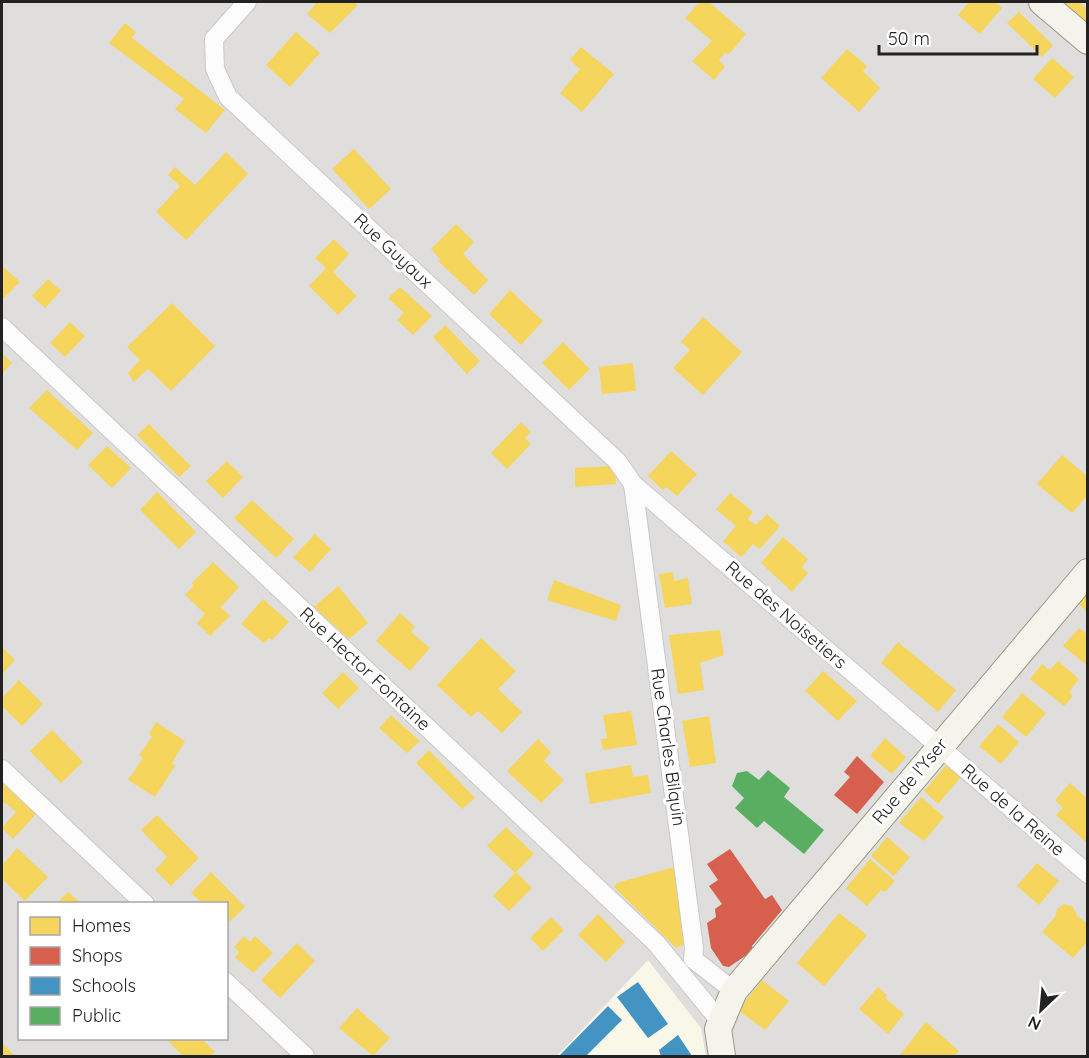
<svg xmlns="http://www.w3.org/2000/svg" width="1089" height="1058" viewBox="0 0 1089 1058" font-family="Quicksand,sans-serif">
	<style>
		.residential { fill: #dfdedc; fill-rule: evenodd }
		.education { fill: #f8f7e8 }
		.parking { fill: #e0dfde }
		.homes { fill: #f6d55c }
		.shops { fill: #d6604d }
		.schools { fill: #4393c3 }
		.public { fill: #5aae61 }
		.lines { fill: none; stroke-linecap: round; stroke-linejoin: round }
		.street-casing { stroke: #c9c8c7; stroke-width: 20 }
		.secondary-casing { stroke: #999a82; stroke-width: 28 }
		.street { stroke: #fdfcfc; stroke-width: 18 }
		.secondary { stroke: #f4f4ed; stroke-width: 26 }
		.labels { text-anchor: middle; stroke-width: 6; stroke-linejoin: round; paint-order: stroke }
		.street-label { font-size: 18px; fill: #222; stroke: #fff }
	</style>
	<rect width="100%" height="100%" fill="#f0eeeb"/>
	<!-- residential -->
	<path class="residential" d="M2,2h1085v1054h-1085zM20,904h206v134h-206z"/>
	<!-- education -->
	<path class="education" d="M648,960l53,68 5,28h-149z"/>
	<!-- parking -->
	<path class="parking" d="M692,798l46,44 -38,20 -6,-39z"/>
	<!-- homes -->
	<g class="homes">
		<path d="M317,2l3,2 2,-2h33l3,3 -28,28 -23,-19z"/>
		<path d="M700,2h9l37,32 -17,20 -4,-1 -6,7 6,7 -11,13 -22,-19 20,-20 -27,-23z"/>
		<path d="M969,2h26l7,6 -22,26 -22,-19z"/>
		<path d="M1053,2h26l9,8v22z"/>
		<path d="M1019,12l34,33 -11,12 -35,-34z"/>
		<path d="M125,23l11,9 -4,6 93,72 -19,23 -31,-24 9,-10 -75,-56z"/>
		<path d="M296,32l24,21 -30,34 -24,-22z"/>
		<path d="M581,47l33,27 -32,38 -22,-19 20,-24 -10,-9z"/>
		<path d="M847,49l20,17 -4,5 17,17 -21,24 -38,-34z"/>
		<path d="M1052,58l22,19 -19,21 -22,-19z"/>
		<path d="M354,149l37,40 -22,20 -37,-40z"/>
		<path d="M226,152l22,22 -62,66 -30,-28 24,-26 -12,-11 7,-8 20,18z"/>
		<path d="M456,224l18,18 -11,12 25,26 -14,15 -36,-34 2,-2 -9,-10z"/>
		<path d="M334,239l15,15 -16,18 24,24 -19,19 -29,-29 17,-18 -11,-10z"/>
		<path d="M2,266l18,16 -18,18z"/>
		<path d="M48,279l13,12 -16,17 -13,-12z"/>
		<path d="M400,287l32,29 -19,19 -16,-15 7,-7 -16,-15z"/>
		<path d="M510,290l33,31 -22,24 -32,-31z"/>
		<path d="M172,303l43,43 -44,45 -23,-22 -14,13 -6,-9 12,-13 -13,-13z"/>
		<path d="M703,317l39,35 -39,43 -30,-27 17,-18 -9,-8z"/>
		<path d="M70,322l15,14 -20,21 -15,-14z"/>
		<path d="M445,325l35,36 -13,13 -34,-37z"/>
		<path d="M563,342l27,27 -21,21 -27,-27z"/>
		<path d="M2,353l10,10 -10,11z"/>
		<path d="M633,363l3,28 -34,3 -3,-27z"/>
		<path d="M47,390l46,43 -16,17 -48,-42z"/>
		<path d="M521,422l10,10 -6,6 6,6 -24,25 -16,-16z"/>
		<path d="M149,424l42,42 -12,11 -42,-42z"/>
		<path d="M107,446l24,22 -19,20 -24,-23z"/>
		<path d="M671,451l26,23 -20,22 -11,-9 -3,3 -15,-14z"/>
		<path d="M1062,455l26,22v18l-16,18 -35,-29z"/>
		<path d="M227,461l16,16 -20,21 -17,-17z"/>
		<path d="M614,466l2,18 -41,3v-19z"/>
		<path d="M157,492l39,40 -17,17 -39,-39z"/>
		<path d="M730,493l23,19 -5,7 8,6 11,-11 13,12 -20,23 -7,-5 -12,13 -18,-16 13,-15 -20,-17z"/>
		<path d="M252,500l42,39 -18,19 -42,-40z"/>
		<path d="M315,534l16,15 -21,23 -17,-15z"/>
		<path d="M783,537l25,22 -6,8 6,6 -16,19 -31,-29z"/>
		<path d="M213,562l26,25 -18,20 9,9 -20,20 -13,-13 8,-9 -20,-19 8,-9 -1,-3z"/>
		<path d="M673,572l1,9 14,-3 4,26 -27,4 -6,-34z"/>
		<path d="M554,580l67,25 -5,16 -69,-21z"/>
		<path d="M338,586l30,37 -19,16 -35,-32z"/>
		<path d="M1088,593v21l-11,-13z"/>
		<path d="M263,599l26,23 -17,18 -3,-2 -5,5 -23,-19z"/>
		<path d="M400,613l15,14 -4,5 19,16 -20,23 -34,-30z"/>
		<path d="M1079,628l9,7v31l-25,-20z"/>
		<path d="M720,630l4,25 -24,8 4,27 -26,4 -9,-59z"/>
		<path d="M481,638l35,33 -18,18 24,23 -20,21 -24,-22 -7,6 -34,-32z"/>
		<path d="M898,642l58,48 -18,22 -57,-49z"/>
		<path d="M2,647l13,13 -13,14z"/>
		<path d="M1058,661l21,18 -10,13 4,4 -9,10 -34,-27 12,-15 8,6z"/>
		<path d="M823,671l34,30 -19,20 -33,-30z"/>
		<path d="M343,672l16,16 -21,21 -16,-16z"/>
		<path d="M19,680l24,24 -21,22 -20,-20v-8z"/>
		<path d="M1022,693l24,20 -20,24 -24,-20z"/>
		<path d="M631,711l6,34 -34,5 -2,-11 6,-1 -4,-23z"/>
		<path d="M391,715l29,26 -13,12 -28,-25z"/>
		<path d="M709,716l7,47 -26,4 -8,-46z"/>
		<path d="M156,722l29,19 -13,22 3,3 -20,31 -27,-17 15,-22 -4,-3 13,-18 -3,-3z"/>
		<path d="M998,724l21,18 -18,22 -22,-18z"/>
		<path d="M52,730l31,32 -22,21 -31,-32z"/>
		<path d="M885,738l21,19 -14,17 -22,-18z"/>
		<path d="M538,739l13,13 -7,9 20,19 -23,23 -34,-32z"/>
		<path d="M429,750l46,48 -13,11 -46,-46z"/>
		<path d="M947,764l14,13 -23,27 -14,-13z"/>
		<path d="M631,765l2,12 15,-2 3,18 -61,11 -5,-31z"/>
		<path d="M2,778l35,35 -24,26 -11,-11 14,-16 -12,-10 -2,2z"/>
		<path d="M1070,783l18,16 -3,7 3,2v36l-32,-29 7,-7 -8,-8z"/>
		<path d="M921,797l23,20 -20,24 -25,-18z"/>
		<path d="M157,815l42,43 -28,28 -16,-16 12,-13 -26,-27z"/>
		<path d="M506,827l28,27 -19,19 -28,-27z"/>
		<path d="M887,837l23,20 -16,19 -23,-20z"/>
		<path d="M17,848l31,29 -23,24 -23,-22v-14z"/>
		<path d="M870,859l25,22 -10,11 -4,-2 -14,16 -21,-18z"/>
		<path d="M1037,863l22,18 -20,24 -22,-19z"/>
		<path d="M674,867l13,76 -11,5 -62,-61 3,-4z"/>
		<path d="M211,872l34,35 -19,18v-22h-24l-11,-10z"/>
		<path d="M516,872l16,16 -23,23 -16,-15z"/>
		<path d="M68,892l13,11h-24z"/>
		<path d="M1064,904l9,3 4,9 11,8v17l-15,17 -31,-26 13,-15 2,-8z"/>
		<path d="M839,913l28,22 -43,51 -27,-23z"/>
		<path d="M598,914l27,28 -19,20 -28,-27z"/>
		<path d="M551,917l13,13 -21,21 -13,-13z"/>
		<path d="M244,936l6,6 5,-6 18,17 -20,20 -18,-16 4,-5 -5,-5z"/>
		<path d="M297,943l18,18 -35,37 -19,-18z"/>
		<path d="M762,980l27,21 -24,29 -27,-20z"/>
		<path d="M878,987l9,8 -2,3 19,16 -16,20 -29,-25z"/>
		<path d="M357,1008l33,30 -17,18 -34,-28z"/>
		<path d="M926,1022l33,29 -5,5h-55z"/>
		<path d="M171,1038h35l-2,3 11,11 -5,4h-27l-15,-15z"/>
		<path d="M2,1043l13,13h-13z"/>
	</g>
	<!-- shops -->
	<g class="shops">
		<path d="M857,756l27,26 -27,32 -23,-19 16,-18 -6,-5z"/>
		<path d="M730,849l35,50 7,-4 10,15 -30,36 2,4 -25,17 -6,-1 -12,-18 -4,-25 9,-6 -1,-8 7,-5 -13,-18 9,-6 -11,-16z"/>
	</g>
	<!-- schools -->
	<g class="schools">
		<path d="M638,982l30,42 -20,14 -31,-41z"/>
		<path d="M608,1006l14,14 -36,36h-27z"/>
		<path d="M678,1035l14,21h-31l-2,-6z"/>
	</g>
	<!-- public -->
	<path class="public" d="M768,770l22,18 -6,9 40,33 -20,24 -40,-33 -7,7 -22,-20 9,-10 -12,-12 5,-13 10,-2 12,9z"/>
	<g class="lines">
		<!-- street casing -->
		<g class="street-casing">
			<g id="street">
				<path d="M247,2l-33,37 1,30 13,28 389,364 16,23 455,390"/>
				<path d="M2,327l654,616 63,77"/>
				<path d="M633,484l61,464 -1,11"/>
				<path d="M2,769l143,135"/>
				<path d="M693,959l41,32"/>
				<path d="M226,982l79,74"/>
			</g>
		</g>
		<!-- secondary casing -->
		<g class="secondary-casing">
			<g id="secondary">
				<path d="M1042,2l46,39"/>
				<path d="M722,1056l-4,-27 16,-38 354,-419"/>
			</g>
		</g>
		<!-- street -->
		<use href="#street" class="street"/>
		<!-- secondary -->
		<use href="#secondary" class="secondary"/>
	</g>
	<g class="labels">
		<!-- street labels -->
		<g class="street-label">
			<text transform="translate(393 251) rotate(43)" y="6">Rue Guyaux</text>
			<text transform="translate(786 615) rotate(41)" y="6">Rue des Noisetiers</text>
			<text transform="translate(365 669) rotate(43)" y="6">Rue Hector Fontaine</text>
			<text transform="translate(668 747) rotate(82)" y="6">Rue Charles Bilquin</text>
			<text transform="translate(910 781) rotate(-50)" y="6">Rue de l'Yser</text>
			<text transform="translate(1013 810) rotate(41)" y="6">Rue de la Reine</text>
		</g>
	</g>
	<!-- border -->
	<rect width="1089" height="1058" fill="none" stroke="#222222" stroke-width="6"/>
	<!-- legend -->
	<rect x="18" y="902" width="210" height="138" fill="#ffffff" stroke="#a7a7a7" stroke-width="1.5"/>
	<rect x="30" y="917" width="30" height="18" fill="#f6d55c" stroke="#a7a7a7" stroke-width="1.5"/>
	<text x="72" y="932" font-size="18" fill="#222222">Homes</text>
	<rect x="30" y="947" width="30" height="18" fill="#d6604d" stroke="#a7a7a7" stroke-width="1.5"/>
	<text x="72" y="962" font-size="18" fill="#222222">Shops</text>
	<rect x="30" y="977" width="30" height="18" fill="#4393c3" stroke="#a7a7a7" stroke-width="1.5"/>
	<text x="72" y="992" font-size="18" fill="#222222">Schools</text>
	<rect x="30" y="1007" width="30" height="18" fill="#5aae61" stroke="#a7a7a7" stroke-width="1.5"/>
	<text x="72" y="1022" font-size="18" fill="#222222">Public</text>
	<!-- north arrow -->
	<g transform="translate(1041 1010) rotate(206)" stroke="#ffffff" stroke-width="4.5" paint-order="stroke">
	<path d="M0-4.5L10 22L0 15L-10 22Z" fill="#222222"/>
	<text y="-9" font-size="16" font-weight="bold" text-anchor="middle" fill="#222222">N</text>
	</g>
	<!-- scale -->
	<path d="M879 45v9h158v-9" fill="none" stroke="#222222" stroke-width="3"/>
	<text x="888" y="45" font-size="18" fill="#222222" stroke="#ffffff" stroke-width="4.5" paint-order="stroke">50 m</text>
</svg>
